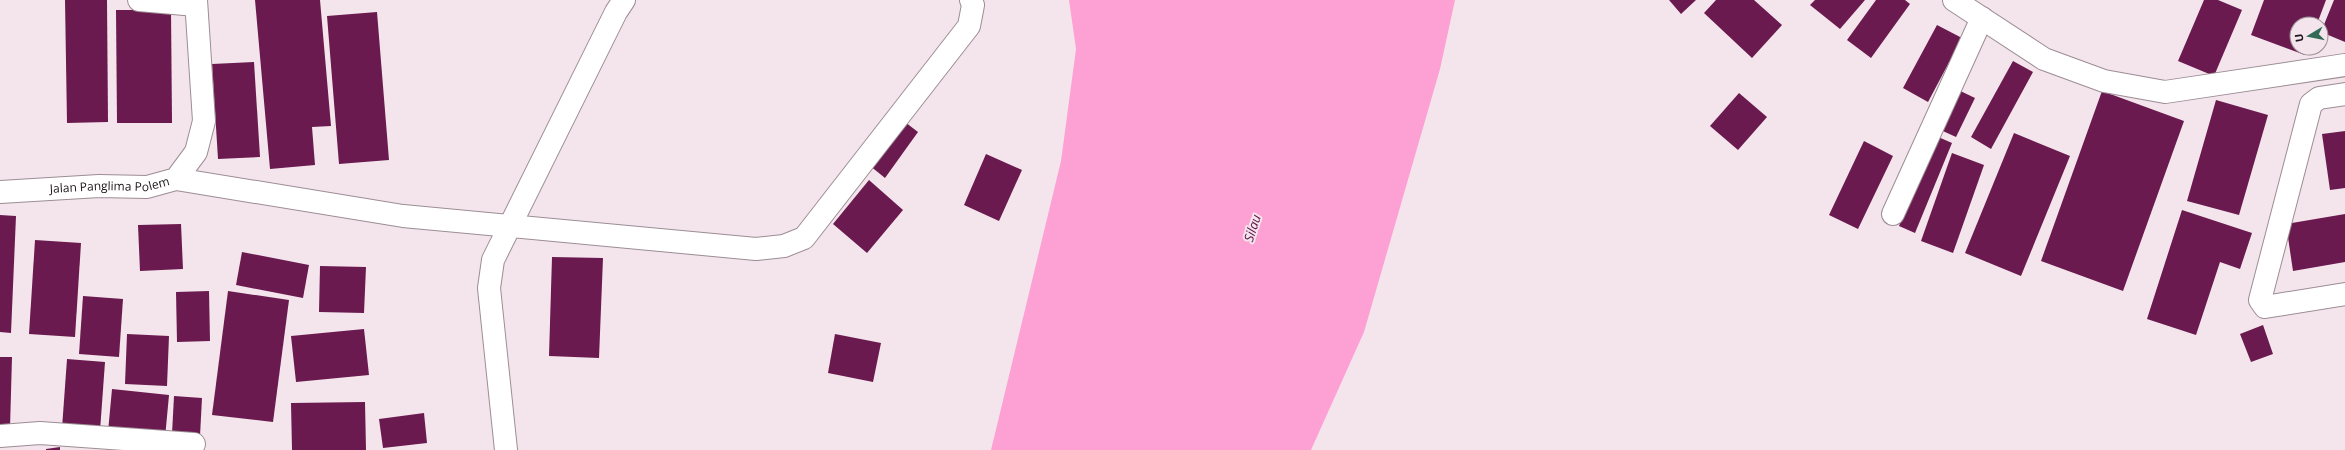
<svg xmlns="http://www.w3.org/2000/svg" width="2345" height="450" viewBox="0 0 2345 450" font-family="'Open Sans',sans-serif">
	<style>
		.water { fill: #fda0d4 }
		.building { fill: #6a1a4e }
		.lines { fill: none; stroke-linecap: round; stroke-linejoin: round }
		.minor-casing { stroke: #9c8d94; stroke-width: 24 }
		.minor { stroke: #fff; stroke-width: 22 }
		.labels { text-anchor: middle; stroke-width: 4; stroke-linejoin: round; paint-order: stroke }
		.street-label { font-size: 12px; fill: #191416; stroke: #f4e5ed }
		.water-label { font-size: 13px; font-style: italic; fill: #5e0d43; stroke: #f4e5ed }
	</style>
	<rect width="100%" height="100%" fill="#f4e5ed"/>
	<!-- water -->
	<path class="water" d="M1069,0h386l-15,69 -76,263 -53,118h-320l70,-289 15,-112z"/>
	<!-- building -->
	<g class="building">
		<path d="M65,0h42l1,122 -41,1z"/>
		<path d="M255,0h65l11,126 -19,1 3,38 -45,4z"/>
		<path d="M1669,0h27l-15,14z"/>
		<path d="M1716,0h38l28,25 -30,33 -48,-45z"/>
		<path d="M1815,0h50l-25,29 -30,-24z"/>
		<path d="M1876,0h29l5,4 -39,54 -24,-18z"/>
		<path d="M2204,0h14l24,10 -28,66 -36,-15z"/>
		<path d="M2264,0h62l-9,24h-20v24h11l-3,7 -54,-20z"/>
		<path d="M2334,0h11v42l-24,-10z"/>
		<path d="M116,10h55l1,113h-55z"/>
		<path d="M377,12l12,148 -50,4 -12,-148z"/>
		<path d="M1937,25l25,13 -34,64 -25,-14z"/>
		<path d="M2013,61l20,11 -42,77 -20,-12z"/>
		<path d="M254,62l6,95 -42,2 -6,-95z"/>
		<path d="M1952,87l23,11 -19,39 -22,-10z"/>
		<path d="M2102,91l82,30 -61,170 -82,-30z"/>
		<path d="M1739,93l28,24 -29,33 -28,-24z"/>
		<path d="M2216,100l52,15 -29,100 -52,-14z"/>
		<path d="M901,119l17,13 -33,46 -16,-13z"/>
		<path d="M2345,131v57l-15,2 -8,-56z"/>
		<path d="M2014,133l56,23 -49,120 -56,-23z"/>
		<path d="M1936,136l16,7 -37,90 -16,-7z"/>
		<path d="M1864,141l29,15 -35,73 -29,-14z"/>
		<path d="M1952,153l32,12 -31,88 -32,-12z"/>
		<path d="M986,154l36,16 -23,51 -35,-16z"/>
		<path d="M869,180l34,30 -36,43 -34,-29z"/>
		<path d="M2182,210l70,23 -12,36 -20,-7 -24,73 -49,-16z"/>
		<path d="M2345,214v48l-52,9 -7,-47z"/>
		<path d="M0,215l16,1 -5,117 -11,-1z"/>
		<path d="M181,224l2,45 -43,2 -2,-46z"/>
		<path d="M35,240l46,3 -6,94 -46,-3z"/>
		<path d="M242,252l67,13 -6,33 -67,-13z"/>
		<path d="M552,257l51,1 -4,100 -50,-2z"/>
		<path d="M320,266l46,1 -2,46 -45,-1z"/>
		<path d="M209,291l1,50 -33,1 -1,-50z"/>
		<path d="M228,291l61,9 -16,122 -61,-7z"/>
		<path d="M83,296l40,3 -4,58 -40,-3z"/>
		<path d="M2263,325l10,29 -22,8 -11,-28z"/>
		<path d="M364,329l5,46 -73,7 -5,-46z"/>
		<path d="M127,334l42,2 -2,50 -42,-2z"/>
		<path d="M835,334l46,9 -8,39 -45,-9z"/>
		<path d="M0,357h12l-2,71 -10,-1z"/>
		<path d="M67,359l38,3 -5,69 -38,-3z"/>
		<path d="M112,389l57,6 -4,43 -57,-6z"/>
		<path d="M174,396l28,2 -2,38 -28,-2z"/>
		<path d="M365,402l1,48h-74l-1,-47z"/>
		<path d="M424,413l3,30 -44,5 -4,-29z"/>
		<path d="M60,447v3h-14v-1z"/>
	</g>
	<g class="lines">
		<!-- minor casing -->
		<g class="minor-casing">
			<g id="minor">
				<path d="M139,0l57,5"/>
				<path d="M1954,0l90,59 60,22 61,11 180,-27"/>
				<path d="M2345,94l-26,4 -8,6 -51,196 5,7 80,-13"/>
				<path d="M176,179l227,37 353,33 28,-3 20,-8 165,-212 4,-21 -2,-5"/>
				<path id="s1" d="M0,192l99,-6 48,1 29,-8 20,-27 8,-31 -8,-121"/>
				<path d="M1893,214l89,-196"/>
				<path d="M0,436l40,-3 154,11"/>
				<path d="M506,450l-17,-162 4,-28 123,-248 8,-12"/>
			</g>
		</g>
		<!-- minor -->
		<use href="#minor" class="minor"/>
	</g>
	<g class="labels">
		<!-- street labels -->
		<g class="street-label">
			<text dy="4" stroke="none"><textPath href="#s1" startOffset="110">Jalan Panglima Polem</textPath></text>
		</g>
		<!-- water labels -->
		<g class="water-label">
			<text transform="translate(1252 228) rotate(-72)" y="5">Silau</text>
		</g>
	</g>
	<!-- north arrow -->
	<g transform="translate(2309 36) rotate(260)"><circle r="19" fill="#f4e5ed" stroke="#9c9197"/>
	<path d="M0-3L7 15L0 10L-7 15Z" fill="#316b55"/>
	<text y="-6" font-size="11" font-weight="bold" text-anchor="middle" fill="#191416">U</text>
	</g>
</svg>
